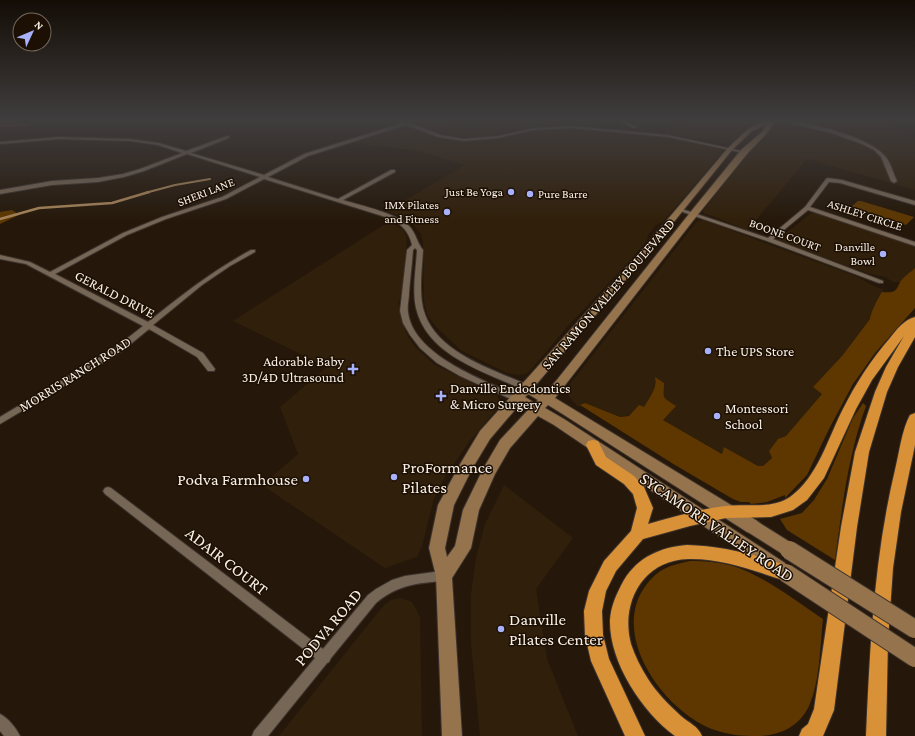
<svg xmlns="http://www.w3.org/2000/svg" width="915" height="736" viewBox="0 0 915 736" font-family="'Crimson Pro',serif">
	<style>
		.built { fill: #301f0a }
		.green { fill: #5e3700 }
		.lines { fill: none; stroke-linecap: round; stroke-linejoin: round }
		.stream-far1 { stroke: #a7855a; stroke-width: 2 }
		.stream { stroke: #a7855a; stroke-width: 2.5 }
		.minor-casing { stroke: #3d332e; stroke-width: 2 }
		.secondary-casing { stroke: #3d332e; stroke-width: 2 }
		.motorway-casing { stroke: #3d332e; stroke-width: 2 }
		.minor { fill: #766656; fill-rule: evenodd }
		.secondary { fill: #94734d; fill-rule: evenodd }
		.motorway { fill: #d99137; fill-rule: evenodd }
		.secondary-bridge-far1-casing { stroke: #3d332e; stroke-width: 16; stroke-linecap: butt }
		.secondary-bridge-casing { stroke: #3d332e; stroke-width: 20; stroke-linecap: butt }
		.secondary-bridge-far1 { stroke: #94734d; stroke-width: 14 }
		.secondary-bridge { stroke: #94734d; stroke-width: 18 }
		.poi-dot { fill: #a7b1fc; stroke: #1c0f03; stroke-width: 1.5 }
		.labels { text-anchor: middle; stroke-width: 3; stroke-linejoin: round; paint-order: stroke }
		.far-street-label { font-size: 12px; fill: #f9f0e6; stroke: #1c0f03 }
		.far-poi-label { font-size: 12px; fill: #f9f0e6; stroke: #1c0f03; text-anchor: end }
		.street-label { font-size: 14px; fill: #f9f0e6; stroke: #1c0f03 }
		.poi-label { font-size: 14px; fill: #f9f0e6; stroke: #1c0f03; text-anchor: start }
		.near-poi-label { font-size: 17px; fill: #f9f0e6; stroke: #1c0f03; text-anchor: start }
		.near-street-label { font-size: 17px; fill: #f9f0e6; stroke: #1c0f03 }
	</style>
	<rect width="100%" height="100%" fill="#25180a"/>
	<!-- built -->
	<g class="built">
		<path d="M424,119h17l18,7 73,-6 43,5 -34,1 -48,9 -24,3 -28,-4 -27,-10z"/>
		<path d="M695,119h64l-31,25 -64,-11 2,-3 3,-2z"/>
		<path d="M786,119h97l19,10 13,10v51l-108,-31 -59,71 -44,-17 -1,-2 55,-70 11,-10z"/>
		<path d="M402,127h6l30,11 29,3 19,-1 57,-10 37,-1 91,9 47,10 4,1v3l-59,70 -7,3 -8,10 -1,6 -23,26 -57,60 -36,43 -5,4 -7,1 -12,-2 -45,-22 -27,-25 -8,-12 -3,-13 -1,-59 -2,-8 -8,-10 -10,-7 -16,-6 78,-46 -50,-15 -66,-7z"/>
		<path d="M816,213l99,32v23l-15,14h-7l-8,-5 -18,-4 -90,-33 33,-26z"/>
		<path d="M703,220l155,57 13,8 13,5 -6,8 -2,8 -6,9v4l-28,37 -29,31 9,7 -36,42 -8,4 -9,11 3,7 -9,8h-5l-34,-19 -1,7 -60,-34 -32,-5 -11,2 -35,-14 -7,4 -10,-12 -1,-5 3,-6 127,-163z"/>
		<path d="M390,221l13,9 4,8 -5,55 -4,10 3,16 7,18 9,12 18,16 61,29 4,7v4l-31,37 -24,35 -11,21 -12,48 -5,11 -32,11 -123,-83 36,-31 -18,-47 47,-40 -94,-46z"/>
		<path d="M504,485l69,53 -37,51 11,70 31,77h-98l-9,-92v-50l5,-36 9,-34z"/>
		<path d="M401,598l11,4 8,15 2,119h-143l105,-131 7,-5z"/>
	</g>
	<!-- green -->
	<g class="green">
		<path d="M0,119h7l22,5 -3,3h-26z"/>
		<path d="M858,201h3l53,16 -8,8 -53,-18 -1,-1z"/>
		<path d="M12,210l7,5 -19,9v-12z"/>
		<path d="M915,268v40l-40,45 -22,31 -24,45 -22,46 -22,23v-3l-18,7 -16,2 -2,-2h-8l-8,-3 -58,-34 -95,-60 5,-2 35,14 9,-1 10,-11 5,2c5,-9 14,-19 11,-30l9,6c0,16 -4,13 12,23l-13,14 59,34 2,-7 34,19h5l9,-8 -3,-7 9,-12 8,-3 36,-42 -9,-7 29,-31 28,-37c0,-5 9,-23 12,-27 12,1 14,0 18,-10 3,-5 11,-10 15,-14z"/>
		<path d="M863,403l3,3c-18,49 -24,102 -31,154l-48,-30 -7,-11 22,-6 12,-13 13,-21 26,-61z"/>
		<path d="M690,561c14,0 29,1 43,5 31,10 63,35 90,53 -3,27 -3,63 -14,87 -10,21 -30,30 -52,30 -15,0 -28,-1 -42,-6 -47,-16 -101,-87 -74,-137 6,-10 13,-19 23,-24 8,-4 17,-6 26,-8z"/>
	</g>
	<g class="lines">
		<!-- stream-far1 -->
		<path class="stream-far1" d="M145,193l30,-8 35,-6"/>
		<!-- stream -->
		<path class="stream" d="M0,219l39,-11 73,-5 37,-11"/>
		<!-- minor casing -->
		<g class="minor-casing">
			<g id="minor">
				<path d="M393,119c5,0 10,3 14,2 5,0 9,-2 14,-2l-11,4 31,12 23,4 34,-3 36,-8 38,-2 96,9 78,17 -2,1 -76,-16 -96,-9 -38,2 -36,8 -34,3 -26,-4 -32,-12 -98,31 -40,21 70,22 53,-29h4v2l-52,28c19,6 54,13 66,26 7,7 8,17 14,24 -1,19 -4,39 0,58 11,45 70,61 107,78l1,2 -1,2h-6c-39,-18 -97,-34 -108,-82 -4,-18 0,-39 1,-58l-2,-2 -2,2c-1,15 -3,29 -4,43 0,6 -2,13 -1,19 5,44 78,69 113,85l1,2 -1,2h-6l-55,-25 -23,-13 -17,-15 -10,-13 -7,-12 -3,-12 7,-61 5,-5c-3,-13 -9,-19 -20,-26l-128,-40 -38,20 -60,20 -39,16 -72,39 93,48c34,-27 64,-51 103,-72h4v2l-25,14 -28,19 -49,40 50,28 12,16 -1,2h-6l-11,-14 -48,-28 -28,23 -121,72v-7l115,-69 28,-22 -117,-62 -26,-5v-4l30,7 20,10 73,-39 39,-16 60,-20 38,-20 -73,-23 -43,17 -20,6 -26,5 -46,3 -52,9v-4l52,-9 46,-3 25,-4 17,-5 42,-16 -24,-8 -28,-4 -71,-2 -59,5v-2l59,-5 71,2 29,4 27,8 41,-15h2v2l-38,15 73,22 40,-21 98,-31z"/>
				<path d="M616,119h6l15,8 -4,1z"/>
				<path d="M773,119c26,0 96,17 112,37 6,7 8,17 12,25l-3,2 -3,-2 -10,-24 -7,-7 -12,-6 -31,-11z"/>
				<path d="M828,178l14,2 73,21v4l-75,-22 -11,-1 -19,25 105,35v4l-107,-36 -35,29 110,42v2h-4l-112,-42 -90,-31 5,-1 86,29 37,-31 21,-28z"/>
				<path d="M108,487l3,1 212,161 45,-54 8,-6 16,-9 13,-4 29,-4 10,-1 4,1 2,4 -2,4 -4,1c-27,2 -47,4 -68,22l-45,55 -2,4 -2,1 -59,73h-16l2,-5 61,-73 -210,-164 -2,-3 2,-3z"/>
				<path d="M0,714c8,4 16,14 20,22h-16l-4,-5z"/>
			</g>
		</g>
		<!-- secondary casing -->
		<g class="secondary-casing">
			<path id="secondary" d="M767,119h10l-11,15 -19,20 -48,59 -144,185 204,124 2,5 -2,5 -6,2 -6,-2 -186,-119 -13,-8 -3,3 19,11 221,144 2,5 -2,5 -6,2 -6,-2 -219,-148 -16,-9 -28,32 -15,26 -16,36 -8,38 -19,30 10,158h-20l-6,-160 -7,-28 9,-43 21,-39 21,-35 161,-180 87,-103 20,-19zM767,124l-5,8 -21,18 -48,59 -137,172 -11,12 -11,-6 113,-132 85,-105 20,-19zM528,394l10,6 -3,3 -10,-6zM519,405l9,5 -28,30 -17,29 -20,41 -8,36 -8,11 -2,-9 9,-43 18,-36 18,-30z"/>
		</g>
		<!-- motorway casing -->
		<g class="motorway-casing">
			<g id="motorway">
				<path d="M915,317v20l-17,30 -11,25 -18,60 -12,75 -23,183 -11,26h-24l3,-7 6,-5 6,-15 27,-182 14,-75 20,-60 11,-25 18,-31 -32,44 -16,29 -32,69 -17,22 -14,10 -22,7 -45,1 -36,8 -47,13 -27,32 -10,20 -4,20 1,24 6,24 36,77h-20l-34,-75 -6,-26 -1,-24 5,-20 15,-30 27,-30 6,-23 -4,-14 -9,-10 -28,-19 -10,-20 2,-4 5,-1 5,1 8,16 28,19 10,11 9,21 -5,16c26,-7 51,-15 77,-18 23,-3 45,4 65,-9 28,-20 38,-59 53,-88 13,-26 28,-49 47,-71 6,-8 15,-19 25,-21z"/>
				<path d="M915,413v32l-14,67 -8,56 -5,72 -2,96h-20c4,-90 8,-178 29,-266 4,-16 7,-41 15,-55z"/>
				<path d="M687,545c36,1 72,10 105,23l2,5 -2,5 -6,3c-32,-10 -64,-23 -98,-22 -45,1 -68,44 -57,85 4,12 10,24 17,35 9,14 21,26 33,37 8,7 17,10 21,20h-27c-33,-24 -66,-74 -65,-116 1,-15 7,-27 14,-40 14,-23 37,-33 63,-35z"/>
			</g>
		</g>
		<!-- minor -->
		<use href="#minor" class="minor"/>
		<!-- secondary -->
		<use href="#secondary" class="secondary"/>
		<!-- motorway -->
		<use href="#motorway" class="motorway"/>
		<!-- secondary-bridge-far1 casing -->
		<g class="secondary-bridge-far1-casing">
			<path id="secondary-bridge-far1" d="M753,527l38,24"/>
		</g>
		<!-- secondary-bridge casing -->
		<g class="secondary-bridge-casing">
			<g id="secondary-bridge">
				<path d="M789,550l126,79"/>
				<path d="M786,573l129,85"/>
			</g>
		</g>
		<!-- secondary-bridge-far1 -->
		<use href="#secondary-bridge-far1" class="secondary-bridge-far1"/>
		<!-- secondary-bridge -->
		<use href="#secondary-bridge" class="secondary-bridge"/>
	</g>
	<!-- sky -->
	<linearGradient id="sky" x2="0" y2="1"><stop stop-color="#140d06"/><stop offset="0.54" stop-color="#403d3e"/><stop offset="1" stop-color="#403d3e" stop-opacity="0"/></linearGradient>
	<rect width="915" height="222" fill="url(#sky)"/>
	<!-- markers -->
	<g class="poi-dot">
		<circle cx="511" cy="192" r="4"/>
		<circle cx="530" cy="194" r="4"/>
		<circle cx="447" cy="212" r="4"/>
		<circle cx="883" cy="254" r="4"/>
		<circle cx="708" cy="351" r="4"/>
		<path d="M351 363h4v4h4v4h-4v4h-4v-4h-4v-4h4z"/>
		<path d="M439 390h4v4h4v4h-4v4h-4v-4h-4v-4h4z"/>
		<circle cx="717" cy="416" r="4"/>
		<circle cx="394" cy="477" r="4"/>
		<circle cx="306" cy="479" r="4"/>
		<circle cx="501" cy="629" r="4"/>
	</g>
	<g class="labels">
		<!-- far-street labels -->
		<g class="far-street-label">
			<text transform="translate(206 192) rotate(-21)" y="4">SHERI LANE</text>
			<text transform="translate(865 215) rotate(18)" y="4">ASHLEY CIRCLE</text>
			<text transform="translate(785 235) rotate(20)" y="4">BOONE COURT</text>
		</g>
		<!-- far-poi labels -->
		<g class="far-poi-label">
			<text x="503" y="196">Just Be Yoga</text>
			<text x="538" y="198" text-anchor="start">Pure Barre</text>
			<text x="439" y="209">IMX Pilates<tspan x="439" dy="14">and Fitness</tspan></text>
			<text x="875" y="251">Danville<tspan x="875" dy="14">Bowl</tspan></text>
		</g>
		<!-- street labels -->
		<g class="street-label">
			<text transform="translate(115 294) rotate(27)" y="5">GERALD DRIVE</text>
			<text transform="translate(608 294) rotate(-49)" y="5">SAN RAMON VALLEY BOULEVARD</text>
			<text transform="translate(75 374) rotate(-32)" y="5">MORRIS RANCH ROAD</text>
		</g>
		<!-- poi labels -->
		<g class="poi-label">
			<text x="716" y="356">The UPS Store</text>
			<text x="344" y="366" text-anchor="end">Adorable Baby<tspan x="344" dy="16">3D/4D Ultrasound</tspan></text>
			<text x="450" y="393">Danville Endodontics<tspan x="450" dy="16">&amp; Micro Surgery</tspan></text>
			<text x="725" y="413">Montessori<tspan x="725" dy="16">School</tspan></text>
		</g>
		<!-- near-poi labels -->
		<g class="near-poi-label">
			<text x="402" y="473">ProFormance<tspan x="402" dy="20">Pilates</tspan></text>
			<text x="298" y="485" text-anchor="end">Podva Farmhouse</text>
			<text x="509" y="625">Danville<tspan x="509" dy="20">Pilates Center</tspan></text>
		</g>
		<!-- near-street labels -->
		<g class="near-street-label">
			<text transform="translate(717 527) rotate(34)" y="6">SYCAMORE VALLEY ROAD</text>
			<text transform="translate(227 561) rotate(38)" y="6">ADAIR COURT</text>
			<text transform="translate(328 627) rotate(-50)" y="6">PODVA ROAD</text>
		</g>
	</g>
	<!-- north arrow -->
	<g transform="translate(32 32) rotate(46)"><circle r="19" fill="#1c0f03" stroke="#74695e"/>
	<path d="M0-3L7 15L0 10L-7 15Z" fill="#a7b1fc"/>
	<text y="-6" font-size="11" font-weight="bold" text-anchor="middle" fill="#f9f0e6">N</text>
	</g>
</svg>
